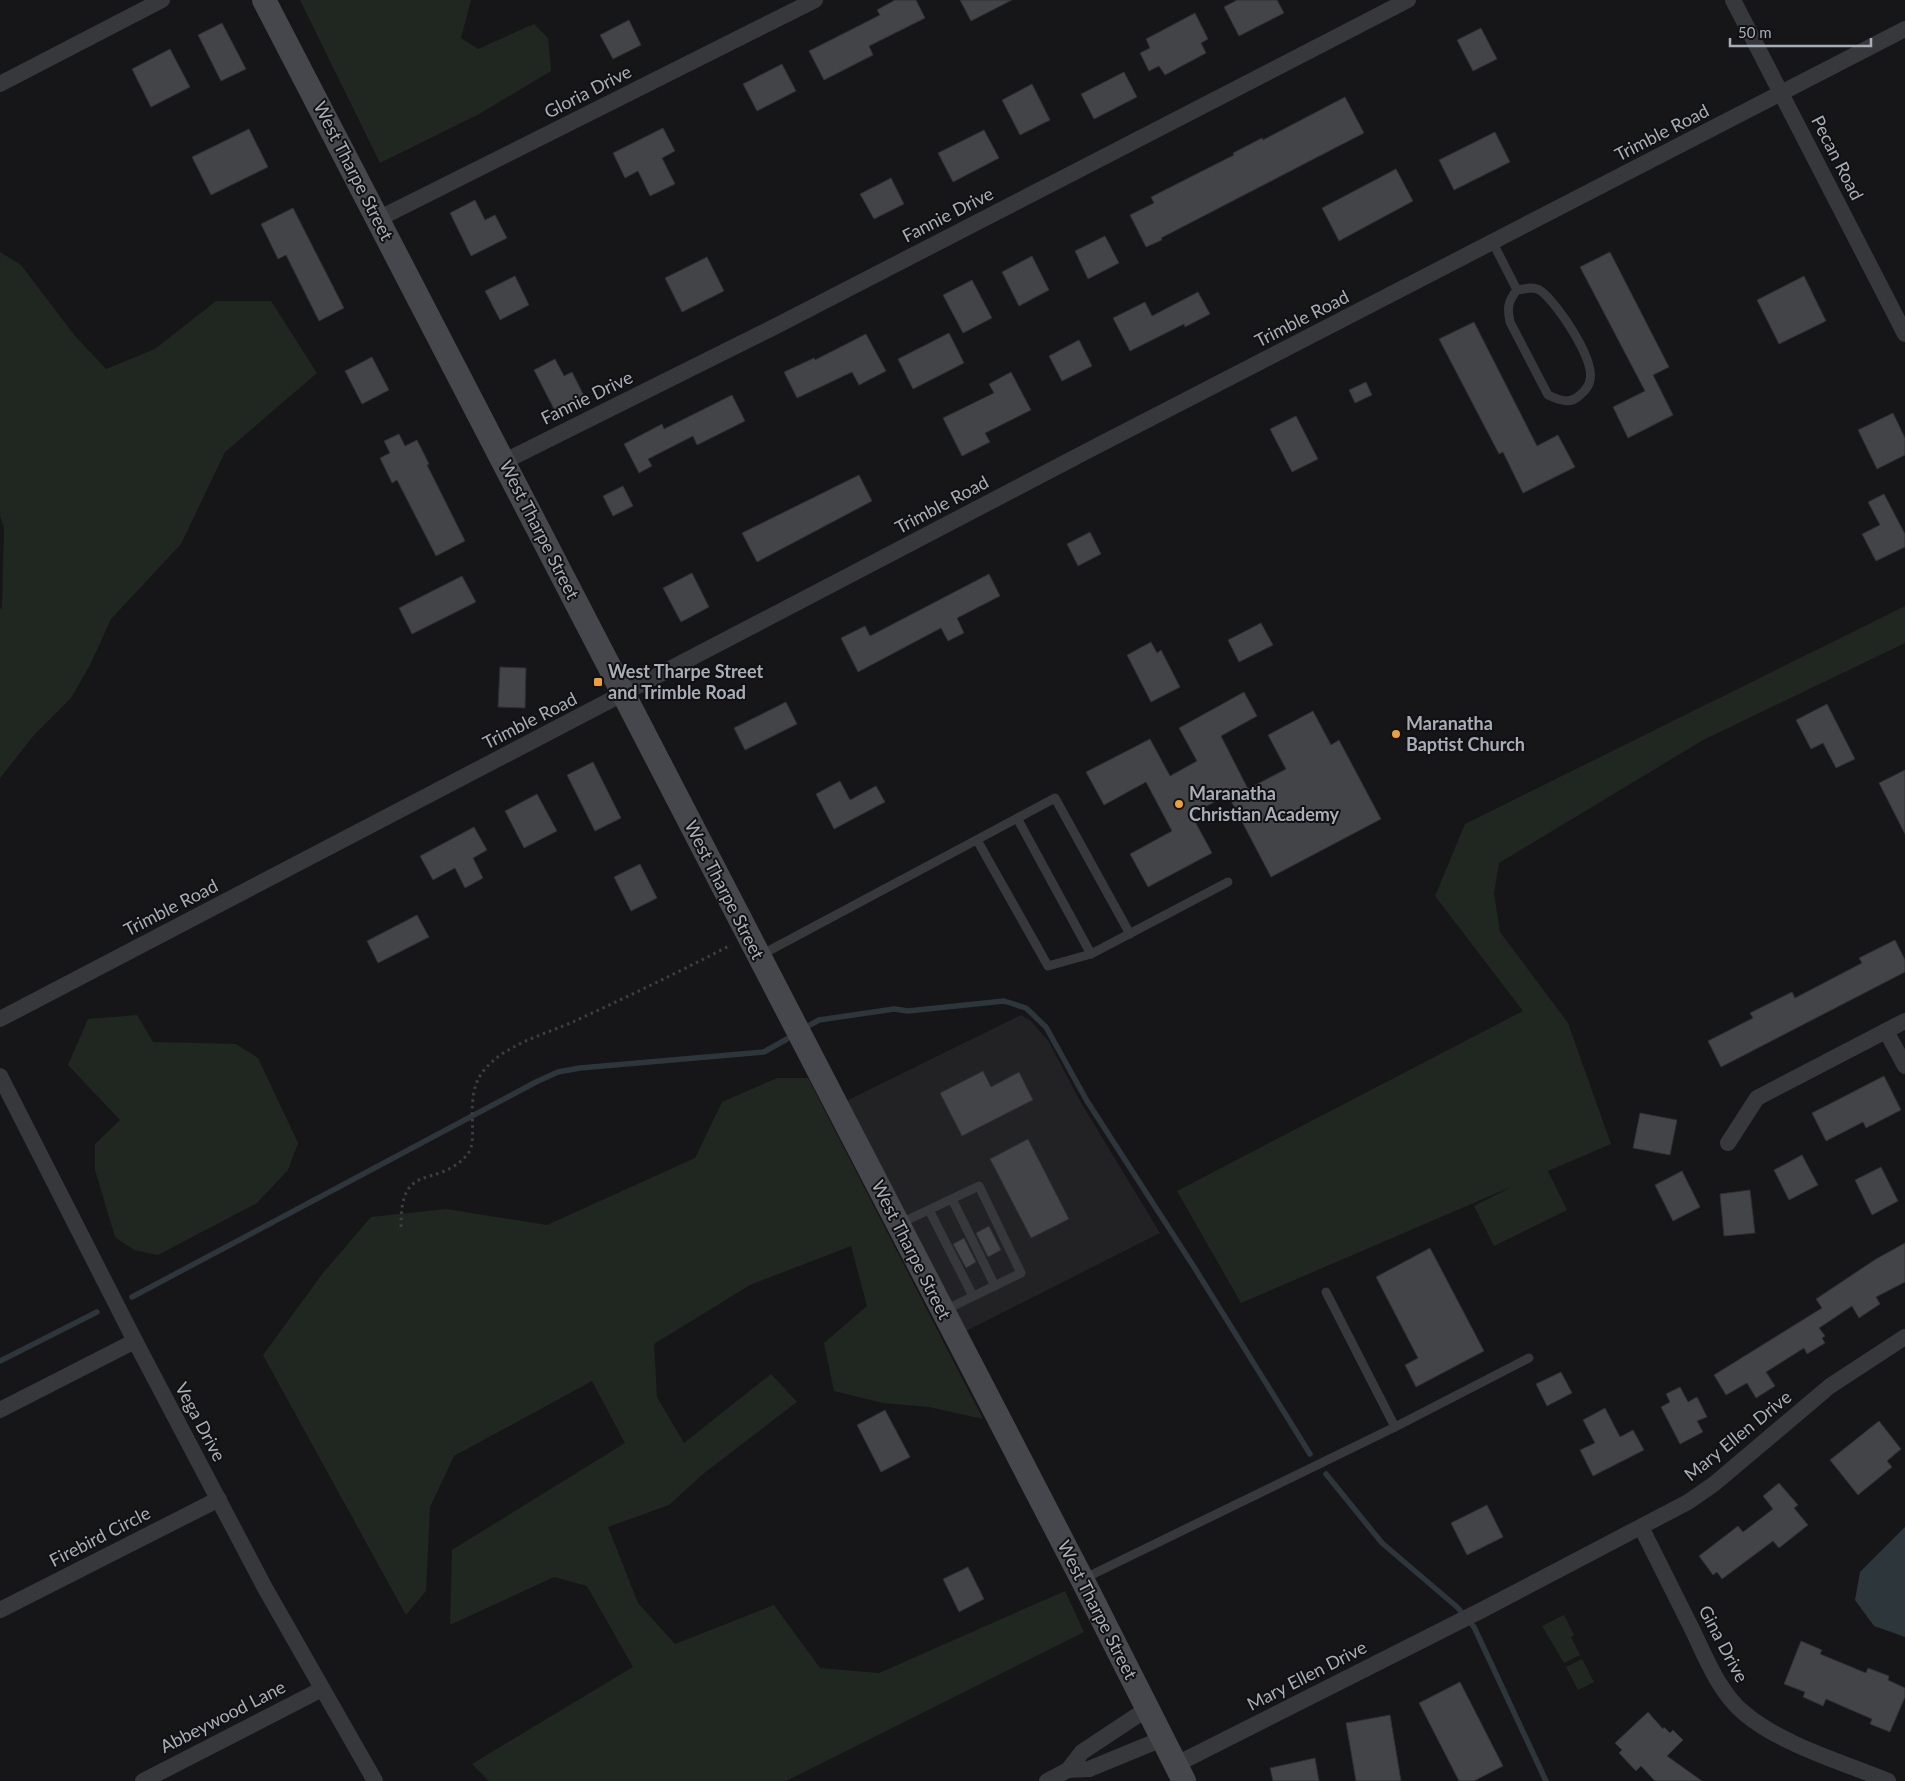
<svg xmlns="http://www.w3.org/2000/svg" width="1905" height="1781" viewBox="0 0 1905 1781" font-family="Lato,sans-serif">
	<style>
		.built { fill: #222225 }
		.green { fill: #202720 }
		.water { fill: #2c363b }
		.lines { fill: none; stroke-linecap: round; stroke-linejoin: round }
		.stream { stroke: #2c363b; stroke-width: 5.5 }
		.building { fill: #424448; stroke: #303033 }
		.path { stroke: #3d3f43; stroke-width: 3; stroke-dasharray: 2.5 4; stroke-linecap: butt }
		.service { stroke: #37383c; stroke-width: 9 }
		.minor { stroke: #37383c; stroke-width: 16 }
		.secondary { stroke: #45474c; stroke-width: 24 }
		.poi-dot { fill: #ed9f38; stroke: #111113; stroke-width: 2 }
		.labels { text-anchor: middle; stroke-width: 4; stroke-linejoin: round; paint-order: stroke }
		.street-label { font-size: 18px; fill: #a8aeb7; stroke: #111113 }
		.poi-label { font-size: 18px; font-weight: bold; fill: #a8aeb7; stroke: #111113; text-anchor: start }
	</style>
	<rect width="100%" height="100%" fill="#161618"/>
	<!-- built -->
	<path class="built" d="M1021,1015l10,6 18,21 31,59 80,132 -194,98 -120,-230z"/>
	<!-- green -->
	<g class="green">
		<path d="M300,0h171l-10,38 17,11 56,-25 14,14 3,33 -72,43 -99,49z"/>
		<path d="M0,252l21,13 54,71 31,33 49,-20 61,-48h55l46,72 -92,79 -44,92 -70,75 -21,46 -19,33 -37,37 -34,43v-169l2,-1 2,-80 -4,-12z"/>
		<path d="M1905,606v37l-202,97 -204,123 -5,30 6,39 68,91 43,121 -63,27 19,39 -73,36 -20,-40 39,-20 -272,117 -64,-112 346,-180 -88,-115 30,-72z"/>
		<path d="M137,1015l16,27 83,2 22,14 40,85 -10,27 -31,33 -99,52 -24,-5 -19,-13 -20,-67v-26l25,-24 -52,-55 20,-46z"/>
		<path d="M777,1078h31l175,341 -54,-12 -46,-4 -49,-12 -10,-48 43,-37 -16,-60 -101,39 -96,59 3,53 27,46 87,-69 26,28 -94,72 -34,31 -61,22 30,76 37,41 99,-39 46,63 59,5 186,-82 19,41 -298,149h-297l-17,-17 161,-97 -46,-81 -33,-9 -104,48 2,-75 173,-107 -33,-62 -138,75 -24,51 -4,84 -20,24 -143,-260 60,-82 48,-56 75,-8 101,16 148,-67 27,-56z"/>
		<path d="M1564,1615l10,20 -3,2 9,18 -16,8 -22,-37z"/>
		<path d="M1582,1659l12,23 -16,8 -12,-23z"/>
	</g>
	<!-- water -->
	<path class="water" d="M1905,1527v110l-31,-11 -19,-26 5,-28z"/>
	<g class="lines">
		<!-- stream -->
		<g class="stream">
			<path d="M810,1025l9,-5 75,-11 14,2 96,-10 22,7 20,19 41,74 107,166 116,187"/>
			<path d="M132,1297l404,-215 22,-10 22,-4 184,-16 23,-13"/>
			<path d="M0,1361l97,-49"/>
			<path d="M1326,1474l56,69 75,64 17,20 72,154"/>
		</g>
	</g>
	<!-- building -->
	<g class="building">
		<path d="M895,0h21l9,18 -56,28 4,9 -49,25 -15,-29 71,-36 -3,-5z"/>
		<path d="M960,0h52l-41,21z"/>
		<path d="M1237,0h40l7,13 -45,23 -15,-29z"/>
		<path d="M1195,13l13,26 -7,4 5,10 -41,22 -6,-9 -10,5 -9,-18 10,-5 -4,-9z"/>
		<path d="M629,20l12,25 -28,14 -13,-24z"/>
		<path d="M222,23l24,46 -25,12 -23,-46z"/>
		<path d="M1481,28l16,31 -24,12 -16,-31z"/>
		<path d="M170,49l20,38 -39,20 -19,-38z"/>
		<path d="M782,64l14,27 -39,20 -14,-27z"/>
		<path d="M1124,72l13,25 -43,22 -13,-25z"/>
		<path d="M1032,84l18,36 -30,15 -18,-35z"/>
		<path d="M1345,97l19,36 -203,105 1,2 -16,7 -16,-32 24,-12 -3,-6 83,-42 -1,-2 29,-15 1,2z"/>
		<path d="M663,128l12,23 -13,7 13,26 -25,12 -12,-25 -13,7 -12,-25z"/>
		<path d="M249,129l19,38 -57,28 -19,-38z"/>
		<path d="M984,130l15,28 -46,24 -15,-29z"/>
		<path d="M1495,132l15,30 -56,28 -15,-30z"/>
		<path d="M1396,169l17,32 -74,40 -17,-33z"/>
		<path d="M891,178l13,26 -30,15 -14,-25z"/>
		<path d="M475,200l10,20 10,-5 12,23 -36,18 -21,-43z"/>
		<path d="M293,208l51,100 -25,13 -33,-66 -8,4 -17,-35z"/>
		<path d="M1105,236l14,27 -31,16 -13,-28z"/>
		<path d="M1610,252l59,115 -16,8 20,40 -45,23 -15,-31 32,-16 -65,-124z"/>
		<path d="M1032,256l17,34 -30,16 -17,-34z"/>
		<path d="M707,257l17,34 -42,21 -17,-34z"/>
		<path d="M515,276l14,29 -29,15 -15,-29z"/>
		<path d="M1804,276l22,45 -47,23 -22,-44z"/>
		<path d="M972,280l20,38 -29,15 -20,-38z"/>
		<path d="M1198,292l12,22 -25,13 -1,-3 -54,27 -17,-33 32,-16 7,14z"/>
		<path d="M1474,322l63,124 21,-11 17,32 -52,26 -20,-41 -4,2 -60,-115z"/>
		<path d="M949,333l15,30 -51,26 -15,-30z"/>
		<path d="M866,334l20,37 -27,14 -7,-13 -55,26 -13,-26 30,-14 1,2z"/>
		<path d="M1079,340l13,26 -30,15 -13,-25z"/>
		<path d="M372,357l17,33 -27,14 -17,-33z"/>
		<path d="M555,359l9,17 8,-4 13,26 -29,15 -22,-43z"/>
		<path d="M1011,372l20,38 -46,23 5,9 -28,14 -19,-38 51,-25 -5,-9z"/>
		<path d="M1366,382l6,13 -17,8 -6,-13z"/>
		<path d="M732,395l13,26 -48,24 -4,-9 -45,23 4,7 -13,7 -15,-29 38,-20 2,5z"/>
		<path d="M1893,413l12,25v17l-28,14 -19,-39z"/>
		<path d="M1296,416l22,43 -26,13 -22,-43z"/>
		<path d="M399,434l6,12 12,-6 12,24 -2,1 38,76 -29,15 -39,-76 -5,3 -12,-25 10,-5 -6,-12z"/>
		<path d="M859,475l13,26 -115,61 -15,-29z"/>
		<path d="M623,486l10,20 -20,10 -10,-20z"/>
		<path d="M1884,494l21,40v13l-29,14 -14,-27 18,-9 -12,-23z"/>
		<path d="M1090,532l11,22 -23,12 -11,-22z"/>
		<path d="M692,573l17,34 -28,15 -18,-34z"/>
		<path d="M989,574l11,22 -43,22 7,15 -16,8 -7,-13 -83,44 -17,-34 24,-12 5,10z"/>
		<path d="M462,576l14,26 -64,32 -13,-26z"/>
		<path d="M1261,623l12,22 -34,17 -11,-22z"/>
		<path d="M1151,642l6,11 4,-3 19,37 -29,15 -24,-47z"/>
		<path d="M500,667l26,1 -1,40 -27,-1z"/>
		<path d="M1244,692l13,24 -36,20 27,53 38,-20 -18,-34 45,-24 18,34 8,-5 42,79 -110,58 -43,-82 -37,19 21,39 -64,34 -18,-33 42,-23 -26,-49 -42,23 -18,-33 64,-33 20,37 27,-15 -18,-33z"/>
		<path d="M786,702l11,22 -52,26 -11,-22z"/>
		<path d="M1827,704l28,55 -19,9 -13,-25 -12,6 -15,-29z"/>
		<path d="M593,762l28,56 -26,13 -28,-56z"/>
		<path d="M1905,770v64l-26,-51z"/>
		<path d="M840,781l10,19 26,-14 9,16 -51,27 -18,-35z"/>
		<path d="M537,794l20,37 -33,17 -19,-37z"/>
		<path d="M474,827l13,23 -14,8 10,20 -18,10 -10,-20 -22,12 -13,-24z"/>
		<path d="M640,864l17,34 -26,13 -17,-34z"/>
		<path d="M417,915l12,22 -51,26 -11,-22z"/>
		<path d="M1895,940l10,20v12l-184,95 -13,-26 45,-23 -3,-5 42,-21 3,6 67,-35 -3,-5z"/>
		<path d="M983,1071l8,16 28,-15 14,28 -71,36 -22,-43z"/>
		<path d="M1884,1076l17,34 -35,18 -3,-6 -37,19 -14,-28z"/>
		<path d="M1640,1113l37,7 -7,35 -37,-7z"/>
		<path d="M1028,1139l41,80 -38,19 -41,-79z"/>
		<path d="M1802,1155l16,30 -29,15 -15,-30z"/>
		<path d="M1881,1167l17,34 -26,14 -17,-35z"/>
		<path d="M1682,1171l18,36 -27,14 -18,-36z"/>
		<path d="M1750,1190l5,43 -31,3 -4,-42z"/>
		<path d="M989,1226l12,24 -13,7 -12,-24z"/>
		<path d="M964,1238l12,24 -10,6 -13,-24z"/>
		<path d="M1905,1243v39l-29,15 4,7 -21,14 -7,-12 -33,22 6,8 -3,2 3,5 -18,11 -3,-6 -38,24 9,14 -19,12 -9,-15 -21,12 -12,-20 108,-67 -6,-9 60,-40z"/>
		<path d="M1430,1248l54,103 -68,36 -11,-22 13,-7 -42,-81z"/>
		<path d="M1561,1372l11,21 -25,13 -11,-22z"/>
		<path d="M1680,1387l8,15 9,-5 10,20 -10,4 6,11 -23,12 -19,-37 9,-5 -4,-8z"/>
		<path d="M1605,1408l15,29 13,-7 11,20 -51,26 -13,-26 15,-7 -12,-23z"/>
		<path d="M885,1410l25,47 -29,15 -24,-47z"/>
		<path d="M1879,1421l22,28 -14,12 5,6 -34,28 -28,-35z"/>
		<path d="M1779,1483l19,22 -4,3 14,17 -29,23 -6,-7 -51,38 -5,-7 -4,3 -14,-19 39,-30 5,6 30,-23 -10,-13z"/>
		<path d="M1487,1505l16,32 -36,18 -16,-32z"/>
		<path d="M968,1567l16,32 -25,13 -16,-33z"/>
		<path d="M1801,1641l21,9 -2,4 46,19 2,-5 21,8 -1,4 17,8v9l-15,35 -20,-8 2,-5 -46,-20 -3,7 -20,-9 2,-5 -21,-8z"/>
		<path d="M1460,1682l43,84 -29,15h-15l-40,-78z"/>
		<path d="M1648,1712l15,17 1,-2 6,6 3,-3 10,10 -16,16 35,25h-47l-14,-15 -5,5 -17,-18 3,-3 -7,-7z"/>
		<path d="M1390,1715l11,66h-45l-10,-58z"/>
		<path d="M1315,1758l4,23h-46l-3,-13z"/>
	</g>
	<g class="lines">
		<!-- path -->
		<path class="path" d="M401,1227c-1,-68 35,-37 66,-72 14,-16 -6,-59 18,-86 21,-25 61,-35 90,-48 52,-24 104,-49 156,-76"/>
		<!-- service -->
		<g class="service">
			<path d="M1493,243l24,47"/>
			<path d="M1530,288c4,0 7,0 11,3 16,12 54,68 49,89 -1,6 -5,11 -10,15 -10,10 -21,5 -32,0l-38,-73c-3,-14 -2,-21 7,-32z"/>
			<path d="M1017,818l74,136"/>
			<path d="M977,840l71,126 43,-12 137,-72"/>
			<path d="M761,955l294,-157 75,136"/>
			<path d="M952,1199l43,87"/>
			<path d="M929,1210l44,86"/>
			<path d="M899,1224l80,-38 42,87 -78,38"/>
			<path d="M1326,1292l69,135"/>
			<path d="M1083,1579l312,-152 134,-69"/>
		</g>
		<!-- minor -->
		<g class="minor">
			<path d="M1733,0l172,334"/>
			<path d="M0,84l162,-84"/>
			<path d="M378,219l437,-219"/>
			<path d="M503,462l273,-136 632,-326"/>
			<path d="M0,1019l1093,-571 812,-419"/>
			<path d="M1886,1031l19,35"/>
			<path d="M0,1076l135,265 130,247 110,193"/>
			<path d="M1728,1143l29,-45 148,-77"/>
			<path d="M0,1410l135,-69"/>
			<path d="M1641,1527c17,34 34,68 51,102 14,29 27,63 52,84 38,32 98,49 144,68"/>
			<path d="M0,1610l219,-111"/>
			<path d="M1175,1765l307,-155 206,-108 26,-18 116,-98 75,-49"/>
			<path d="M1068,1770l14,-18 65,-43"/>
			<path d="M143,1781l179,-92"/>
			<path d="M1047,1781l21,-11 21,-1 73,-30"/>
		</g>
		<!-- secondary -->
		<path class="secondary" d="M264,0l818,1579 102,202"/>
	</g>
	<!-- markers -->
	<g class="poi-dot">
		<rect x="593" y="677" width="10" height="10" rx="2.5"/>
		<circle cx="1396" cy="734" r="5"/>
		<circle cx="1179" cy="804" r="5"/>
	</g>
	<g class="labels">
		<!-- street labels -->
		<g class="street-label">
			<text transform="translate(588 92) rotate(-27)" y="6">Gloria Drive</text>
			<text transform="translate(1662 133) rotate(-27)" y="6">Trimble Road</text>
			<text transform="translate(1837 158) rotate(63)" y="6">Pecan Road</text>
			<text transform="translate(353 171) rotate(63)" y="6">West Tharpe Street</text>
			<text transform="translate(948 215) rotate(-27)" y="6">Fannie Drive</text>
			<text transform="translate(1302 319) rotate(-27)" y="6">Trimble Road</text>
			<text transform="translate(587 398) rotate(-26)" y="6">Fannie Drive</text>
			<text transform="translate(942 505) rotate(-28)" y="6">Trimble Road</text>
			<text transform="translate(539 530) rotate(63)" y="6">West Tharpe Street</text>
			<text transform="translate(530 721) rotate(-27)" y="6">Trimble Road</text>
			<text transform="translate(724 890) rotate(63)" y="6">West Tharpe Street</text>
			<text transform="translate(171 908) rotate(-27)" y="6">Trimble Road</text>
			<text transform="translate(911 1250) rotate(63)" y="6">West Tharpe Street</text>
			<text transform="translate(200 1422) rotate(62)" y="6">Vega Drive</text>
			<text transform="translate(1738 1436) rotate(-39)" y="6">Mary Ellen Drive</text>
			<text transform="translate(100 1537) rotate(-27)" y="6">Firebird Circle</text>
			<text transform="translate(1097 1610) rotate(63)" y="6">West Tharpe Street</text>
			<text transform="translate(1723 1644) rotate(62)" y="6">Gina Drive</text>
			<text transform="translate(1307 1676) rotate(-27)" y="6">Mary Ellen Drive</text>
			<text transform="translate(223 1717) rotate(-27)" y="6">Abbeywood Lane</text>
		</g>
		<!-- poi labels -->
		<g class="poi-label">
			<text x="608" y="678">West Tharpe Street<tspan x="608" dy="21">and Trimble Road</tspan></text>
			<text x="1406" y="730">Maranatha<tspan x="1406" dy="21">Baptist Church</tspan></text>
			<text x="1189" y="800">Maranatha<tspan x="1189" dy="21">Christian Academy</tspan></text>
		</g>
	</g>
	<!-- scale -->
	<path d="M1730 38v8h141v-8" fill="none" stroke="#a8aeb7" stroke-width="2.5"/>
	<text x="1738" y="38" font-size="15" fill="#a8aeb7" stroke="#111113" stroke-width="4" paint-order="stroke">50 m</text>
</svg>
